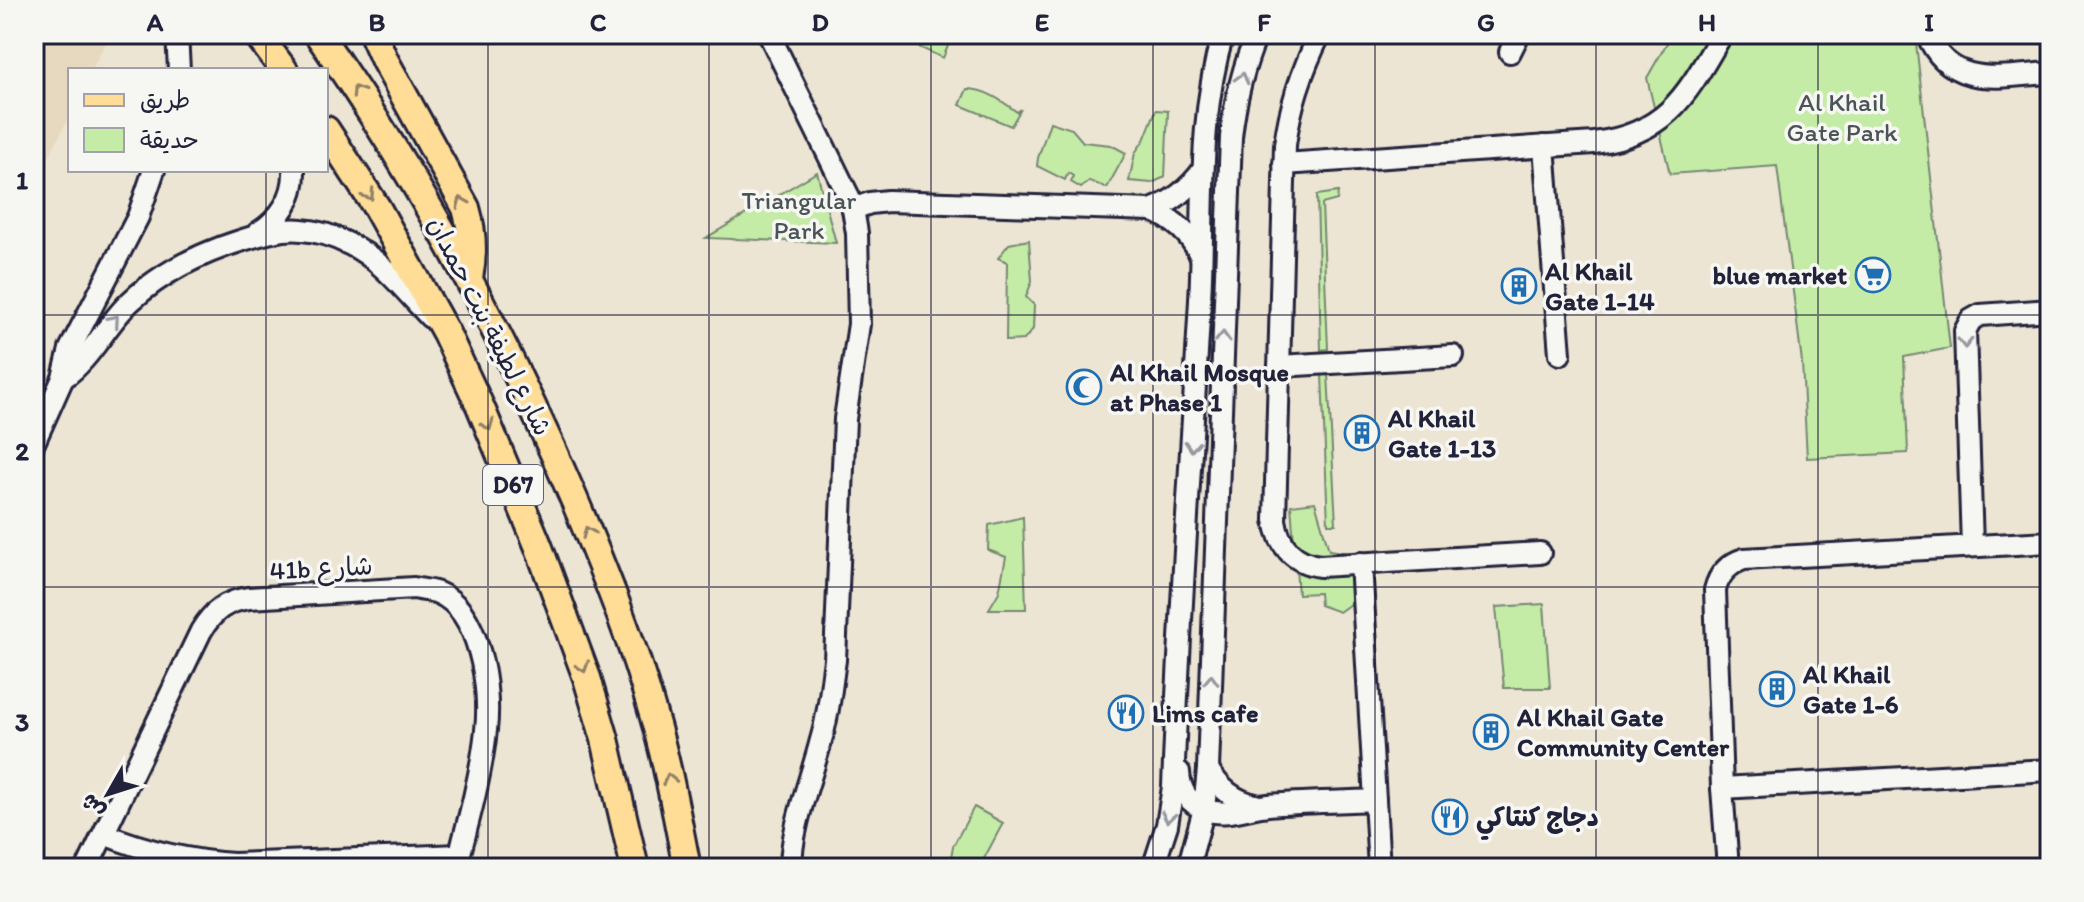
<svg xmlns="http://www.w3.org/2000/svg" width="2084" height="902" viewBox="0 0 2084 902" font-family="Itim,'Playpen Sans Arabic',sans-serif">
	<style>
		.built { fill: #e7d9bf }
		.green { fill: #c5eca7; stroke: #748771; stroke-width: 2 }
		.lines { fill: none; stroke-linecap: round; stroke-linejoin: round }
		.minor-casing { stroke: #22223b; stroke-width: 26 }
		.major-casing { stroke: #22223b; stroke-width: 32 }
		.minor { stroke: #f6f6f2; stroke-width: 20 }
		.major { stroke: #ffdd96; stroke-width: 26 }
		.oneway { stroke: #9797a0 }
		.oneway2 { stroke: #908068 }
		.grid { fill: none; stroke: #22223b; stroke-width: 2; stroke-opacity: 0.55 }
		.labels { text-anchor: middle; stroke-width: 7; stroke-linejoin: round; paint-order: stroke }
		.shield { fill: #f6f6f2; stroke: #626272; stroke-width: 2 }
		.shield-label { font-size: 24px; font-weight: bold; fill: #22223b }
		.park-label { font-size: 26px; fill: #4b5456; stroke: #f6f6f2 }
		.poi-label { font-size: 26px; font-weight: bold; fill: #22223b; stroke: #f6f6f2; text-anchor: start }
		.street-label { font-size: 26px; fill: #22223b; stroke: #f6f6f2 }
		.neatline { fill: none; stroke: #22223b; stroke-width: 3 }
		.grid-label { font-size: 26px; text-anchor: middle; font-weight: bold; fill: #22223b }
	</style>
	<rect width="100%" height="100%" fill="#ede5d4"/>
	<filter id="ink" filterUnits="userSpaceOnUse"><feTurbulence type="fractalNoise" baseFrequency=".0125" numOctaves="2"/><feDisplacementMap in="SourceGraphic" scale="16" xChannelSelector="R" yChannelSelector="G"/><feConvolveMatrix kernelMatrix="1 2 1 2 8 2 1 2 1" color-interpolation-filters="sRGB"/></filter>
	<g filter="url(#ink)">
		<!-- built -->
		<path class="built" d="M34,34h76l-18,36h-22v45l-36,72z"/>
		<!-- green -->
		<g class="green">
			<path d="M890,34h63l-10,24z"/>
			<path d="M1672,34h243l35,314 -46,9 4,96 -101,5 -5,-96 -25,-196 -107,8 -23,-96z"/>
			<path d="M967,89c19,0 35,12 50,23l4,-3 -10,17 -51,-21z"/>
			<path d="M1156,110l12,1 -3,66 -13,6 -23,-2 6,-28 9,-13z"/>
			<path d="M1050,122l22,7 11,13 28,3 15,8 -19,35 -18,-7 -8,7 -10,-6 2,-6 -5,-3 -3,7 -28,-14 1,-8z"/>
			<path d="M817,172l19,71 -130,-5z"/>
			<path d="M1338,192l-1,8 -15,4 6,145 -7,1 -4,-155z"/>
			<path d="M1029,240l3,41 -6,16 8,8 -1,24 -9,11 -18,1 1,-79 -9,-4 11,-14z"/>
			<path d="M1322,374h6l8,150h-8z"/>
			<path d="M1315,502l14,48 27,4 3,48 -10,3 -10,7 -19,-7 -1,-12 -21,1 -7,-89z"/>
			<path d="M1023,517l3,92h-37l10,-17 7,-35 -18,-7 1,-25z"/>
			<path d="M1544,604l6,84h-46l-8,-81z"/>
			<path d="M974,807l29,16 -24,45h-30l4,-22z"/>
		</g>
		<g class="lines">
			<!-- minor casing -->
			<g class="minor-casing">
				<g id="minor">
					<path d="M177,34l2,36"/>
					<path d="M769,34l79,161 5,14 4,24 2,91 -14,95 -10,241c-4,27 -6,54 -14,80 -10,40 -30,87 -30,128"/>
					<path d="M1320,34c-18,36 -30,71 -35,111l-10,375c4,26 19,43 45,46l220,-13"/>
					<path d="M1927,34c23,56 74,42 123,39"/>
					<path d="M1510,52l9,-18"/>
					<path d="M1544,146l16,208"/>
					<path d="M1284,164l310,-21c75,-9 94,-51 128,-109"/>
					<path d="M853,209l17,-6 18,-2 263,9c22,9 39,23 49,45"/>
					<path d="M1151,210c22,-8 38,-21 52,-40"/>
					<path d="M258,233c22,-14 37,-36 36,-63"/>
					<path d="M1279,366l174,-10"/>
					<path d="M63,378c28,-19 43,-54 68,-77 32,-30 70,-48 112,-61 19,-6 39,-12 59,-10 16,1 33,7 47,14 32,15 57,48 81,73"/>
					<path d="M34,443l29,-65 7,-29 68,-132 16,-47"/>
					<path d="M1972,546l-7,-215 6,-11 9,-5 70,-5"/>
					<path d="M1361,563l18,305"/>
					<path d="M1208,769c11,19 26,32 48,36"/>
					<path d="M1179,772c1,19 9,31 27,38 20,7 42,-3 62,-5 35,-3 71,-3 107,-5"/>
					<path d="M1722,788l328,-18"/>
					<path d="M104,834c42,17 84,27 130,30l226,-9"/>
					<path d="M87,868l114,-237c12,-20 25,-30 48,-33l165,-10c7,2 17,2 24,5 42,17 53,96 48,137 -5,46 -18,93 -30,138"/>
					<path d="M1153,868l14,-43 6,-38c6,-163 18,-325 27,-487 5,-89 -3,-179 23,-266"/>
					<path d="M1188,868l16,-59 4,-40 23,-632c4,-36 12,-70 26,-103"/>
					<path d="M1728,868l-6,-80 -7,-198c4,-16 13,-26 29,-31l306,-17"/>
				</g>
			</g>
			<!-- major casing -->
			<g class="major-casing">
				<g id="major">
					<path d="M257,34l27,36"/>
					<path d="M318,34c102,145 186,302 256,465 30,71 58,141 79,215 15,51 24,103 34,154"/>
					<path d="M373,34l12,27 81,147c7,24 8,45 3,70"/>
					<path d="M326,130l51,78 69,125 34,73 58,139 49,133 18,61 30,129"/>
				</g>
			</g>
			<!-- minor -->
			<use href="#minor" class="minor"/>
			<!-- major -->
			<use href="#major" class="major"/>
		</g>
		<!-- one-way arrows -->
		<defs><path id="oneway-chevron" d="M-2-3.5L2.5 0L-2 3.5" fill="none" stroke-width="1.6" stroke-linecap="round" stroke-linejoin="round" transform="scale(2)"/></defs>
		<g class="oneway">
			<use href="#oneway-chevron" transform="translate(1242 78) rotate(-75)"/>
			<use href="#oneway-chevron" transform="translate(114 320) rotate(-49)"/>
			<use href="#oneway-chevron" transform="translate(1223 337) rotate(-88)"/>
			<use href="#oneway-chevron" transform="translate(1965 343) rotate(90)"/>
			<use href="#oneway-chevron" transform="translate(1192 446) rotate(93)"/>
			<use href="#oneway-chevron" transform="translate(1211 680) rotate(-88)"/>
			<use href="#oneway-chevron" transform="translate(1168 817) rotate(101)"/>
		</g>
		<g class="oneway2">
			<use href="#oneway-chevron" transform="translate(357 91) rotate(-123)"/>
			<use href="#oneway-chevron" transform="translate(369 195) rotate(57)"/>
			<use href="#oneway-chevron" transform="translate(462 202) rotate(-114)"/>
			<use href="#oneway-chevron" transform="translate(488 425) rotate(68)"/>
			<use href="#oneway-chevron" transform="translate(588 532) rotate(-113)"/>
			<use href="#oneway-chevron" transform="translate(583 667) rotate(71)"/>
			<use href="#oneway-chevron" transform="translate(669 779) rotate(-103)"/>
		</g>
	</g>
	<!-- grid -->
	<path class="grid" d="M266,34v36M488,34v834M709,34v834M931,34v834M1153,34v834M1375,34v834M1596,34v834M1818,34v834M266,170v698M34,315h2016M34,587h2016"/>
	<!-- icons -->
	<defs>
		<g id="supermarket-ring" transform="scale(1.8)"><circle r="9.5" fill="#f6f6f2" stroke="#1f6fb2" stroke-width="1.5"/><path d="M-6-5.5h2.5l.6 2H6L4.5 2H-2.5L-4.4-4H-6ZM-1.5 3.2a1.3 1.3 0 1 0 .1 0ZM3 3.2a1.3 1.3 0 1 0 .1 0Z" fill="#1f6fb2"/></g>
		<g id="building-ring" transform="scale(1.8)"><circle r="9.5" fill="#f6f6f2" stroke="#1f6fb2" stroke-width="1.5"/><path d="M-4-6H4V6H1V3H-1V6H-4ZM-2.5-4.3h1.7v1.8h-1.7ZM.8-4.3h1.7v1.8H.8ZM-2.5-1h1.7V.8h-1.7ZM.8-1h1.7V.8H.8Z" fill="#1f6fb2"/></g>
		<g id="mosque-ring" transform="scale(1.8)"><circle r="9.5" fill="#f6f6f2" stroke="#1f6fb2" stroke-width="1.5"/><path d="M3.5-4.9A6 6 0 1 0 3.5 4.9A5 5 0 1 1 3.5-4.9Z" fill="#1f6fb2"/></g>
		<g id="restaurant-ring" transform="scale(1.8)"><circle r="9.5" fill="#f6f6f2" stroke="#1f6fb2" stroke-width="1.5"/><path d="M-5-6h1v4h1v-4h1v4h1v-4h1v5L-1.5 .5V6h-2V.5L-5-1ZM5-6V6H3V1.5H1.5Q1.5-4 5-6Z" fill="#1f6fb2"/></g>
	</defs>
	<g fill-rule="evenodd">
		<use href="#supermarket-ring" x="1873" y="275"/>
		<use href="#building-ring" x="1519" y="286"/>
		<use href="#mosque-ring" x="1084" y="387"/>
		<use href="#building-ring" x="1362" y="433"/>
		<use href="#building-ring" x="1777" y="689"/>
		<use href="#restaurant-ring" x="1126" y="713"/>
		<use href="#building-ring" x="1491" y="732"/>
		<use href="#restaurant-ring" x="1450" y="817"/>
	</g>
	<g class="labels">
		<!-- shield labels -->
		<rect class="shield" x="483" y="465" width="60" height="40" rx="6"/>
		<g class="shield-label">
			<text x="513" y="493">D67</text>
		</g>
		<!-- park labels -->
		<g class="park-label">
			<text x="1842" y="111">Al Khail<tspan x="1842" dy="30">Gate Park</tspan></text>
			<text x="799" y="209">Triangular<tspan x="799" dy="30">Park</tspan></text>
		</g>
		<!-- poi labels -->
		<g class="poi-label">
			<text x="1545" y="280">Al Khail<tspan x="1545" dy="30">Gate 1-14</tspan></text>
			<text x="1847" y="284" text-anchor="end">blue market</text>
			<text x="1110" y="381">Al Khail Mosque<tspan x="1110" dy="30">at Phase 1</tspan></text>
			<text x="1388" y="427">Al Khail<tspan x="1388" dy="30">Gate 1-13</tspan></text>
			<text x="1803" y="683">Al Khail<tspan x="1803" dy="30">Gate 1-6</tspan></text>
			<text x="1152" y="722">Lims cafe</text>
			<text x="1517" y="726">Al Khail Gate<tspan x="1517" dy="30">Community Center</tspan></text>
			<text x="1476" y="826">دجاج كنتاكي</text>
		</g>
		<!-- street labels -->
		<g class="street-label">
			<text transform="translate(490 326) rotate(63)" y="9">شارع لطيفة بنت حمدان</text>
			<text transform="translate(321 568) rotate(-3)" y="9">41b شارع</text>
		</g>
	</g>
	<!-- margin -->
	<rect width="2084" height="902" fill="none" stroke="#f6f6f2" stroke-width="88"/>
	<!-- legend -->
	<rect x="68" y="68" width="260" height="104" fill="#f6f6f2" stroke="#a1a1a9" stroke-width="2"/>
	<rect x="84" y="94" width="40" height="12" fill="#ffdd96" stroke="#a1a1a9" stroke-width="2"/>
	<text x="140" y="108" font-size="24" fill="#22223b">طريق</text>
	<rect x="84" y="128" width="40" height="24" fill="#c5eca7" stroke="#a1a1a9" stroke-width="2"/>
	<text x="140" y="148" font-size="24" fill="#22223b">حديقة</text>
	<!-- north arrow -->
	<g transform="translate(108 794) rotate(231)" stroke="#f6f6f2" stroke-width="6" paint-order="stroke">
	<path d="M0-6L14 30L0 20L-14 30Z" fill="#22223b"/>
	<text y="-12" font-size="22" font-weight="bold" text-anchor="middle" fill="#22223b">ش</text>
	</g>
	<rect x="44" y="44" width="1996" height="814" class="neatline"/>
	<g class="grid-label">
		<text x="155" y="31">A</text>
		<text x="377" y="31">B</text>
		<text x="598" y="31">C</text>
		<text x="820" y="31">D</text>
		<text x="1042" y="31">E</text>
		<text x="1264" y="31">F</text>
		<text x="1486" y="31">G</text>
		<text x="1707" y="31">H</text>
		<text x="1929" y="31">I</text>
		<text x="22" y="189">1</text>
		<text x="22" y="460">2</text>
		<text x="22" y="731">3</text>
	</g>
</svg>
